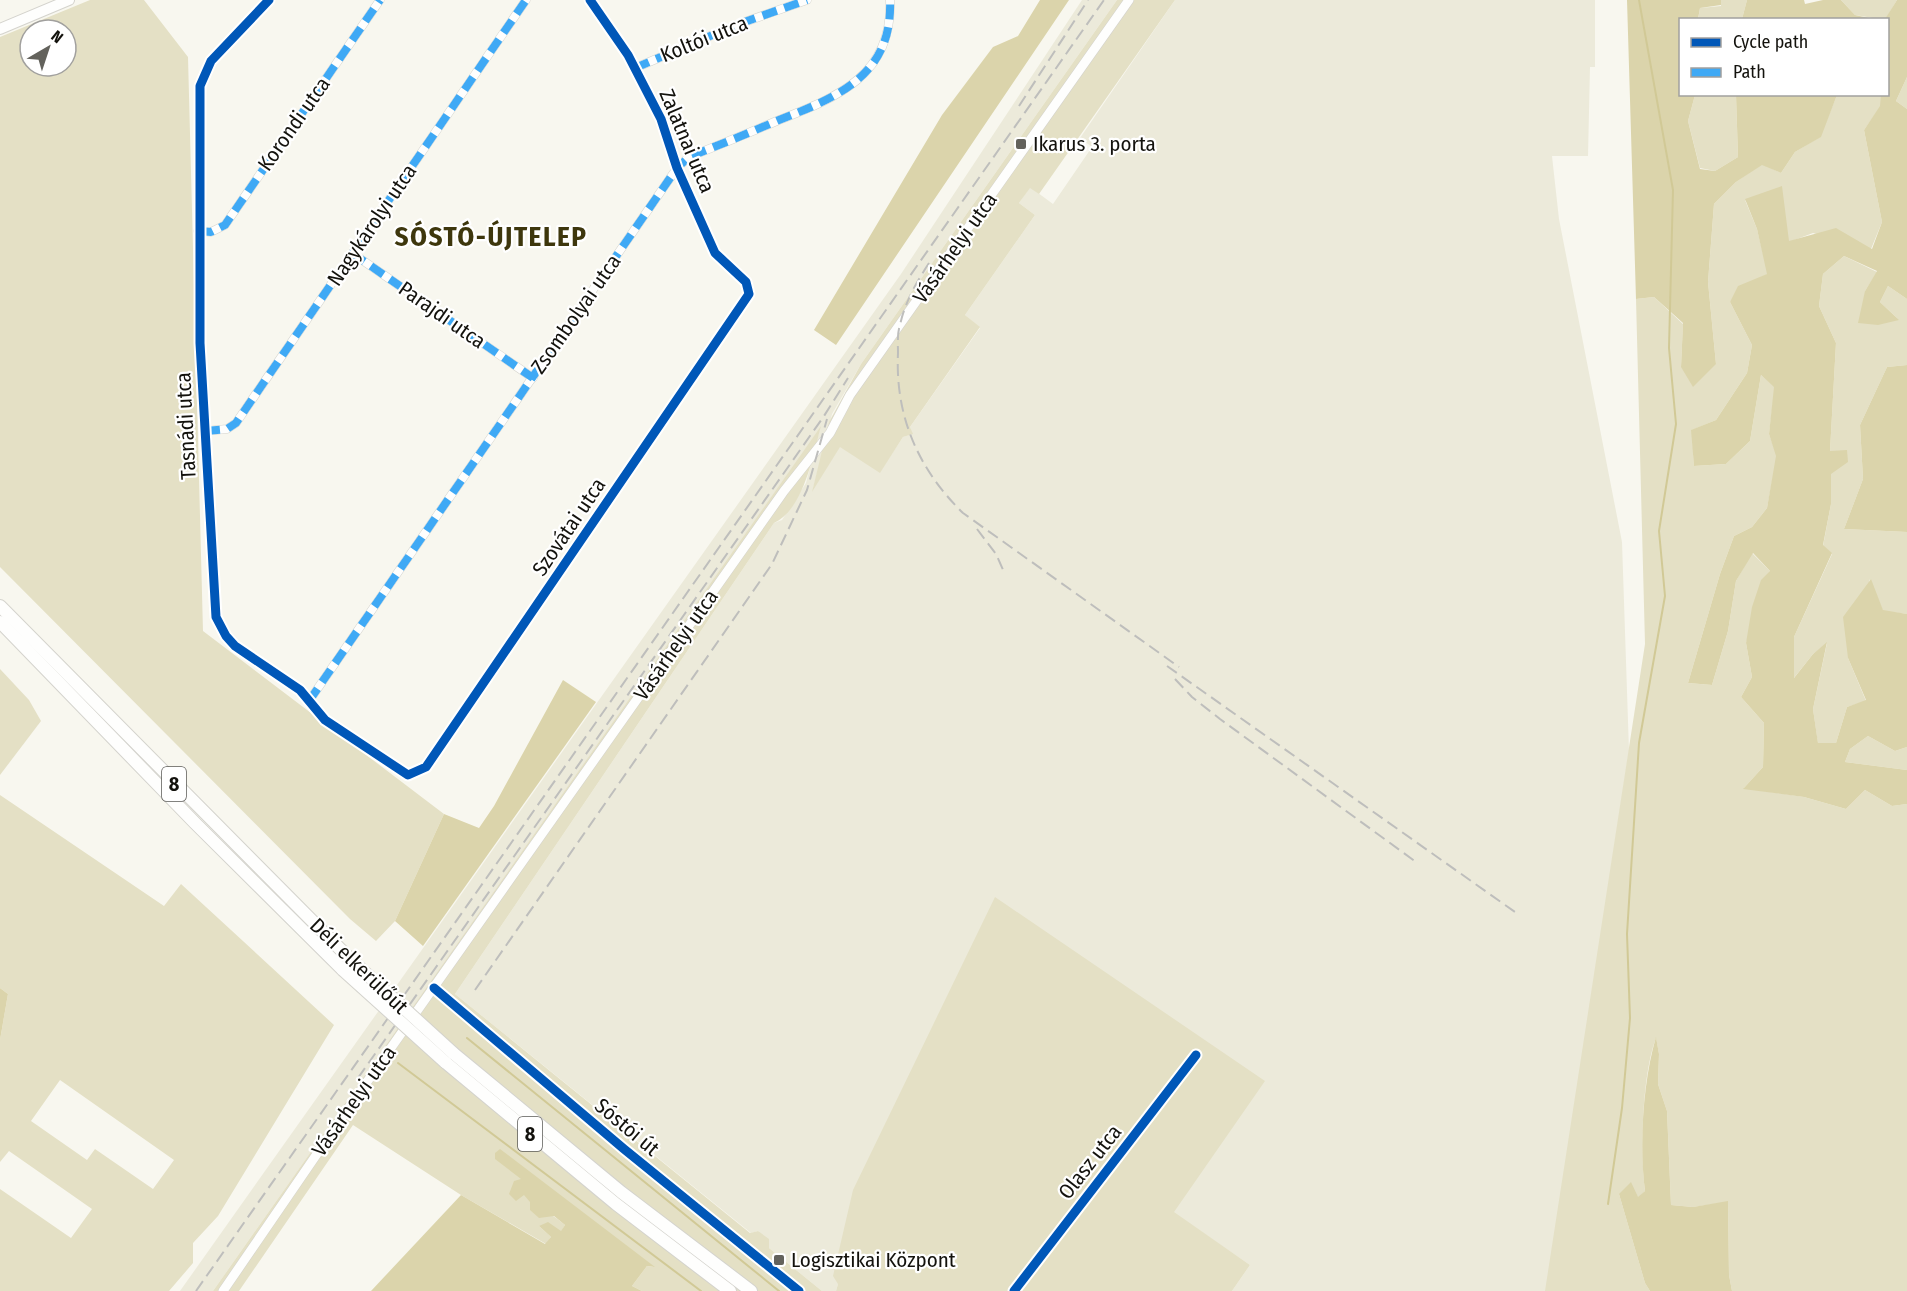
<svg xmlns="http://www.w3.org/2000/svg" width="1907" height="1291" viewBox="0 0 1907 1291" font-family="'Fira Sans Condensed',sans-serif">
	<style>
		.built { fill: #eceada }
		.green { fill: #e4e0c5; fill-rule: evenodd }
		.forest { fill: #dbd4ab }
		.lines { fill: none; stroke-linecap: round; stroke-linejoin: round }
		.stream { stroke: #d1c996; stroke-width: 2 }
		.minor-casing { stroke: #d4d3cd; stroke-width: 9 }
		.tertiary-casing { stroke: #d4d3cd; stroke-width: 10 }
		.secondary-casing { stroke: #d4d3cd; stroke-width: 12 }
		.primary-casing { stroke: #d4d3cd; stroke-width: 14 }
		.minor { stroke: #fefefd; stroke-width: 8 }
		.tertiary { stroke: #fefefd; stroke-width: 9 }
		.secondary { stroke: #fefefd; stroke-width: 10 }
		.primary { stroke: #fefefd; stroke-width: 12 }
		.rail { stroke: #bebebc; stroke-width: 2; stroke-dasharray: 12 6; stroke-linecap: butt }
		.primary-bridge-casing { stroke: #d4d3cd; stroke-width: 14; stroke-linecap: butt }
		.primary-bridge { stroke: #fefefd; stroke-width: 12 }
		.quiet { stroke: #3fa9f5; stroke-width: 8; stroke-dasharray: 15 8; stroke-linecap: butt }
		.cycleway-casing { stroke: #fff; stroke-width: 13 }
		.cycleway { stroke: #0057b8; stroke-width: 9 }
		.poi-dot { fill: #63625c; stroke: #fff; stroke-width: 2 }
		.labels { text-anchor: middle; stroke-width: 4.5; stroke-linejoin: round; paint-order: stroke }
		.shield { fill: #fff; stroke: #5a5956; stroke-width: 1.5 }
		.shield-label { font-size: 20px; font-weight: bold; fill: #13120d }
		.street-label { font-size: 21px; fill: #13120d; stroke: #fff }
		.poi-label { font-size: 21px; fill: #13120d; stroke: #fff; text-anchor: start }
		.district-label { font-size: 27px; font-weight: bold; letter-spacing: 1.5px; fill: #3e370d; stroke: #fff }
	</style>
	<rect width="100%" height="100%" fill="#f8f7ef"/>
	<!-- built -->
	<path class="built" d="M1082,0h35l-256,364 -29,50 -19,75 27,-43 40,26 23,-35 9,-3 -2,-7 70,-99 -15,-13 70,-100 -16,-12 11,-16 23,17 39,-57 -12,-9 95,-138h420v67h-5l-2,89h-36l7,63 63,323 7,209 -83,540h-314l18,-26 -76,-52 -336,71 -2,7h-14l-53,-43 -11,-17 -7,2 -296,-239 319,-471 8,-3 24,-37 14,-55 -607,863h-33l721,-1017z"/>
	<!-- green -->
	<g class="green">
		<path d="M90,0h54l44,57 15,574 241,183 -49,107 -19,20 -26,-22 -350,-352v-530zM30,30h36v36h-36z"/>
		<path d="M1117,0h58l-136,194 -9,-6 -11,15 16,12 -70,100 15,12 -70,100 3,7 -10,3 -23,36 -40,-26 -28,45 17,-70 32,-58z"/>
		<path d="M1721,0h26l-5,19 -44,1 2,-12 21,-2z"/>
		<path d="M1841,0h56l-12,20 -30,-5z"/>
		<path d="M1907,77v32l-11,-8z"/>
		<path d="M1695,95h41l2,62 -23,14 -15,-3 -12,-47z"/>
		<path d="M1837,95h44v11l-17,24 18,92 -11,27 -58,-16 -24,9 -44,-42 12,29 11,45 -11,5 -27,23 22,43 -5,28 -31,47 -24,10 2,36 32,-2 24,-23 11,-66 14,12 -6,47 8,22 -10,52 -15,19 -18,9 -14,38 -32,109 24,2 16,-54 8,-50 16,-28 18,18 -24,72 6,34 -11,20 23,26 -1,44 -19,21 60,9 42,12 19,-19 27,16 15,-2v487h-175l-3,-16 -1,-73 -35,5 -22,-2 -4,-94 -9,-27 1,-30 -3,-16c-14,37 -16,114 -11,153l-7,7 -19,-4 26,89 5,8h-105l100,-647 -9,-345 18,-2 29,27 -2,43 35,-3 -8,-82 6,-78 22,-22 26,-18 19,9 14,-21 25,-15z"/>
		<path d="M1844,256l33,16 -12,19 34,29 -19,-18 8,-16 19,13v66l-20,2 -27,58 3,54 -19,50 63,3v82l-24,-3 -13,-32 -22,79 18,43 -19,6 -11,36 -18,1 -5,-35 14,-66 -14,11 -20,25 1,-42 38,-83 -9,-8 8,-42 -1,-53 6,-108 -17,-37 4,-32z"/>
		<path d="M821,426c-8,29 -17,83 -47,97l-319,471 295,239 8,-2 11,8v9l53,43h-180l-10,-5 15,-20 7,1 -133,-87c6,27 25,28 44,45l-4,7 -22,-6 12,11 -5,7 -85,-49 -108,-70 -114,166h-26z"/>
		<path d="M0,669l29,31 12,21 -41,54z"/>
		<path d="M1868,736l27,15 12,-4v23l-62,-8 5,-13z"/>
		<path d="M0,795l164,111 17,-22 153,141 -116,191 -25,27v20l-24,28h-169v-102l71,49 21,-29 -83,-58 -9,11v-122l8,-46 -8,-6zM60,1080l114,80 -21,29 -58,-40 -8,11 -56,-39z"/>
		<path d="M995,897l270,184 -91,131 76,53 -18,26h-396l2,-7 -5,-8 20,-86z"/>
	</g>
	<!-- forest -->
	<g class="forest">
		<path d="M1040,0h29l-233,345 -22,-15 128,-215 51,-68 25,-11z"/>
		<path d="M1627,0h94v5l-21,3 -2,11 -18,1v74l15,1 -7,26 12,48 15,2 23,-14 -2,-62h101l-16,42 -26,15 -14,21 -19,-8 -26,17 -22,22 -6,78 8,82 -23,23 -12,-20 2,-44 -29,-26 -18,2z"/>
		<path d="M1747,0h57l1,4 18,-4h18l14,15 19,4h-132z"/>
		<path d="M1897,0h10v77l-11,24 11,8v190l-19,-13 -8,16 19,18 -21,5 -20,-2 7,-32 12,-20 -33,-15 -21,18 -4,32 17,37 -6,108 17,-1 1,12 -17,12v30l-8,41 9,8 -38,84v41l19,-24 14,-12 -14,67 5,34h18l11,-36 19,-7 -18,-42 -5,-41 28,-38 12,31 24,4v133l-12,4 -27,-15 -18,13 -5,13 62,8v34l-15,2 -27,-16 -19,19 -42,-12 -61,-8 20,-22 1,-44 -23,-26 11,-20 -6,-34 6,-36 9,-27 9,-9 -17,-18 -17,28 -8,50 -16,54 -24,-2 32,-109 14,-38 18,-9 15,-19 9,-52 -7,-22 5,-47 -13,-12 -11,66 -24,23 -32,2 -3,-36 25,-10 31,-47 5,-28 -22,-43 8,-16 29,-12 -10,-45 -12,-30 37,-13 7,55 47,-13 36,21 10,-27 -18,-92 16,-24 1,-11 7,-1 -3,-75z"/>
		<path d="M1907,365v167l-63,-3 19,-50 -3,-54 27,-58z"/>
		<path d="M563,680l33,22 -173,244 -28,-25 49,-107 35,14 15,-22z"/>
		<path d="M0,988l8,6 -8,46z"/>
		<path d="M1656,1037l3,17 -1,30 9,27 4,94 22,2 35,-6 1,74 3,16h-82l-5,-8 -26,-89 12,-12 7,15 7,-6c-6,-46 -2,-110 11,-154z"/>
		<path d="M500,1149l155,118 -8,-1 -15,20 10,5h-271l90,-96 84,49 6,-7 -12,-11 9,-4 13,9 4,-6 -11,-9 -15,2 -9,-8v-8l-6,-7 -8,6 -7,-7 5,-13 7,-2 -26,-20v-6z"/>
	</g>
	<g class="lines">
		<!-- stream -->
		<g class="stream">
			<path d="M467,1038l312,253"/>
			<path d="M398,1063l303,228"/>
			<path d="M1608,1204l14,-96 8,-90 -3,-84 12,-191 26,-147 -6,-65 17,-107 -7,-76 4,-158 -34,-190"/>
		</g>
		<!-- minor casing -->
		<g class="minor-casing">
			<g id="minor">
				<path d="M269,0l-58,61 -11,25v257l16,274 10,19 9,10 65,44 25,30 83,55 18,-8 323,-473 -3,-12 -31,-29 -38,-85 -16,-49 -33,-64 -38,-55"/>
				<path d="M635,68l101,-43 71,-25"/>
				<path d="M198,231l13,1 14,-7 155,-225"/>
				<path d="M352,253l181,125"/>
				<path d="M205,431l22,-2 9,-6 290,-423"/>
				<path d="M309,701l368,-533 12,-11c30,-12 60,-24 90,-37 59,-23 114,-45 111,-120"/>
				<path d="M434,988l190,161 175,142"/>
				<path d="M1014,1291l182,-236"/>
			</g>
		</g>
		<!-- tertiary casing -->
		<g class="tertiary-casing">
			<path id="tertiary" d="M223,1291l122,-178 439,-622 46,-58 20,-38 279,-395"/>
		</g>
		<!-- secondary casing -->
		<g class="secondary-casing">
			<path id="secondary" d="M0,29l69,-29"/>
		</g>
		<!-- primary casing -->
		<g class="primary-casing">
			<g id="primary">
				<path d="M0,606l351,354"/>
				<path d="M0,622l195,201 148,147"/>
				<path d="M453,1053l168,139 130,99"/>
				<path d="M445,1062l171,142 114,87"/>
			</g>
		</g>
		<!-- minor -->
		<use href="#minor" class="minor"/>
		<!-- tertiary -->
		<use href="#tertiary" class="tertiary"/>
		<!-- secondary -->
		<use href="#secondary" class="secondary"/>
		<!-- primary -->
		<use href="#primary" class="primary"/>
		<!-- rail -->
		<g class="rail">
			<path d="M1019,106l69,-106"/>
			<path d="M929,263c-13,20 -24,39 -29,62 -3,9 -2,19 -2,28 -3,63 20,116 65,160l216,154"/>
			<path d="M977,529l19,25 8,18"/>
			<path d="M1167,666l348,246"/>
			<path d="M1175,679l17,18 28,22 196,143"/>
			<path d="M475,990l297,-426 35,-74 20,-71"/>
			<path d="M358,1078l466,-662 24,-38"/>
			<path d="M196,1291l908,-1291"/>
		</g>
		<!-- primary-bridge casing -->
		<g class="primary-bridge-casing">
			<g id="primary-bridge">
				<path d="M351,960l102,93"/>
				<path d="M343,970l102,92"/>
			</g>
		</g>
		<!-- primary-bridge -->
		<use href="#primary-bridge" class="primary-bridge"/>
		<!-- quiet -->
		<g class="quiet">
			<path d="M635,68l101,-43 71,-25"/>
			<path d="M198,231l13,1 14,-7 155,-225"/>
			<path d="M352,253l181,125"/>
			<path d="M205,431l22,-2 9,-6 290,-423"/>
			<path d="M309,701l368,-533 12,-11c30,-12 60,-24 90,-37 59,-23 114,-45 111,-120"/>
		</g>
		<!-- cycleway casing -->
		<g class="cycleway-casing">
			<g id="cycleway">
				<path d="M269,0l-58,61 -11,25v257l16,274 10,19 9,10 65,44 25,30 83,55 18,-8 323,-473 -3,-12 -31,-29 -38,-85 -16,-49 -33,-64 -38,-55"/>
				<path d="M434,988l190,161 175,142"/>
				<path d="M1014,1291l182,-236"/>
			</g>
		</g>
		<!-- cycleway -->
		<use href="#cycleway" class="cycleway"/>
	</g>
	<!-- markers -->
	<g class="poi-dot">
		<rect x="1015" y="138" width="12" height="12" rx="3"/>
		<rect x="773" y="1254" width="12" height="12" rx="3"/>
	</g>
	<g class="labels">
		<!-- shield labels -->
		<g class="shield">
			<rect x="162" y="767" width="24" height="34" rx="4.5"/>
			<rect x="518" y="1117" width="24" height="34" rx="4.5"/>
		</g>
		<g class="shield-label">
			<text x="174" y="791">8</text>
			<text x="530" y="1141">8</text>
		</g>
		<!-- street labels -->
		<g class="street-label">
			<text transform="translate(704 39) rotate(-22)" y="7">Koltói utca</text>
			<text transform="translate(294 124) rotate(-55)" y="7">Korondi utca</text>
			<text transform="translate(687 141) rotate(67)" y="7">Zalatnai utca</text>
			<text transform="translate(372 225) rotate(-56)" y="7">Nagykárolyi utca</text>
			<text transform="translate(955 248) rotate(-55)" y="7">Vásárhelyi utca</text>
			<text transform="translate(576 314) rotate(-55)" y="7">Zsombolyai utca</text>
			<text transform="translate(442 315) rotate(35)" y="7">Parajdi utca</text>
			<text transform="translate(186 426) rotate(-93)" y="7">Tasnádi utca</text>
			<text transform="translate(569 527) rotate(-56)" y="7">Szovátai utca</text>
			<text transform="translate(676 645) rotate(-55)" y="7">Vásárhelyi utca</text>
			<text transform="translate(359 966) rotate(44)" y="7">Déli elkerülőút</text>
			<text transform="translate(354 1101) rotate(-55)" y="7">Vásárhelyi utca</text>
			<text transform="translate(627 1127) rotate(40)" y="7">Sóstói út</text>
			<text transform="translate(1090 1162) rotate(-52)" y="7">Olasz utca</text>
		</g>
		<!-- poi labels -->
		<g class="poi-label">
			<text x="1033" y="151">Ikarus 3. porta</text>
			<text x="791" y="1267">Logisztikai Központ</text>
		</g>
		<!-- district labels -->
		<g class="district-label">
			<text x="491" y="246">SÓSTÓ-ÚJTELEP</text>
		</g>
	</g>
	<!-- legend -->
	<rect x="1679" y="18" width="210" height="78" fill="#ffffff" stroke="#a1a09e" stroke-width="1.5"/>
	<rect x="1691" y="38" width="30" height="9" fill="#0057b8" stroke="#a1a09e" stroke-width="1.5"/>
	<text x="1733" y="48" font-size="18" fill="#13120d">Cycle path</text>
	<rect x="1691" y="68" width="30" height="9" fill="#3fa9f5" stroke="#a1a09e" stroke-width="1.5"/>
	<text x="1733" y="78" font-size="18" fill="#13120d">Path</text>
	<!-- north arrow -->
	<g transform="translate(48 48) rotate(39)"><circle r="28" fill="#ffffff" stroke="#a1a09e" stroke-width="1.5"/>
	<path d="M0-4.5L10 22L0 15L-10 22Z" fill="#63625c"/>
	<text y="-9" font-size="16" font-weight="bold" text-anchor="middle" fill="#13120d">N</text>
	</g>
</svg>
